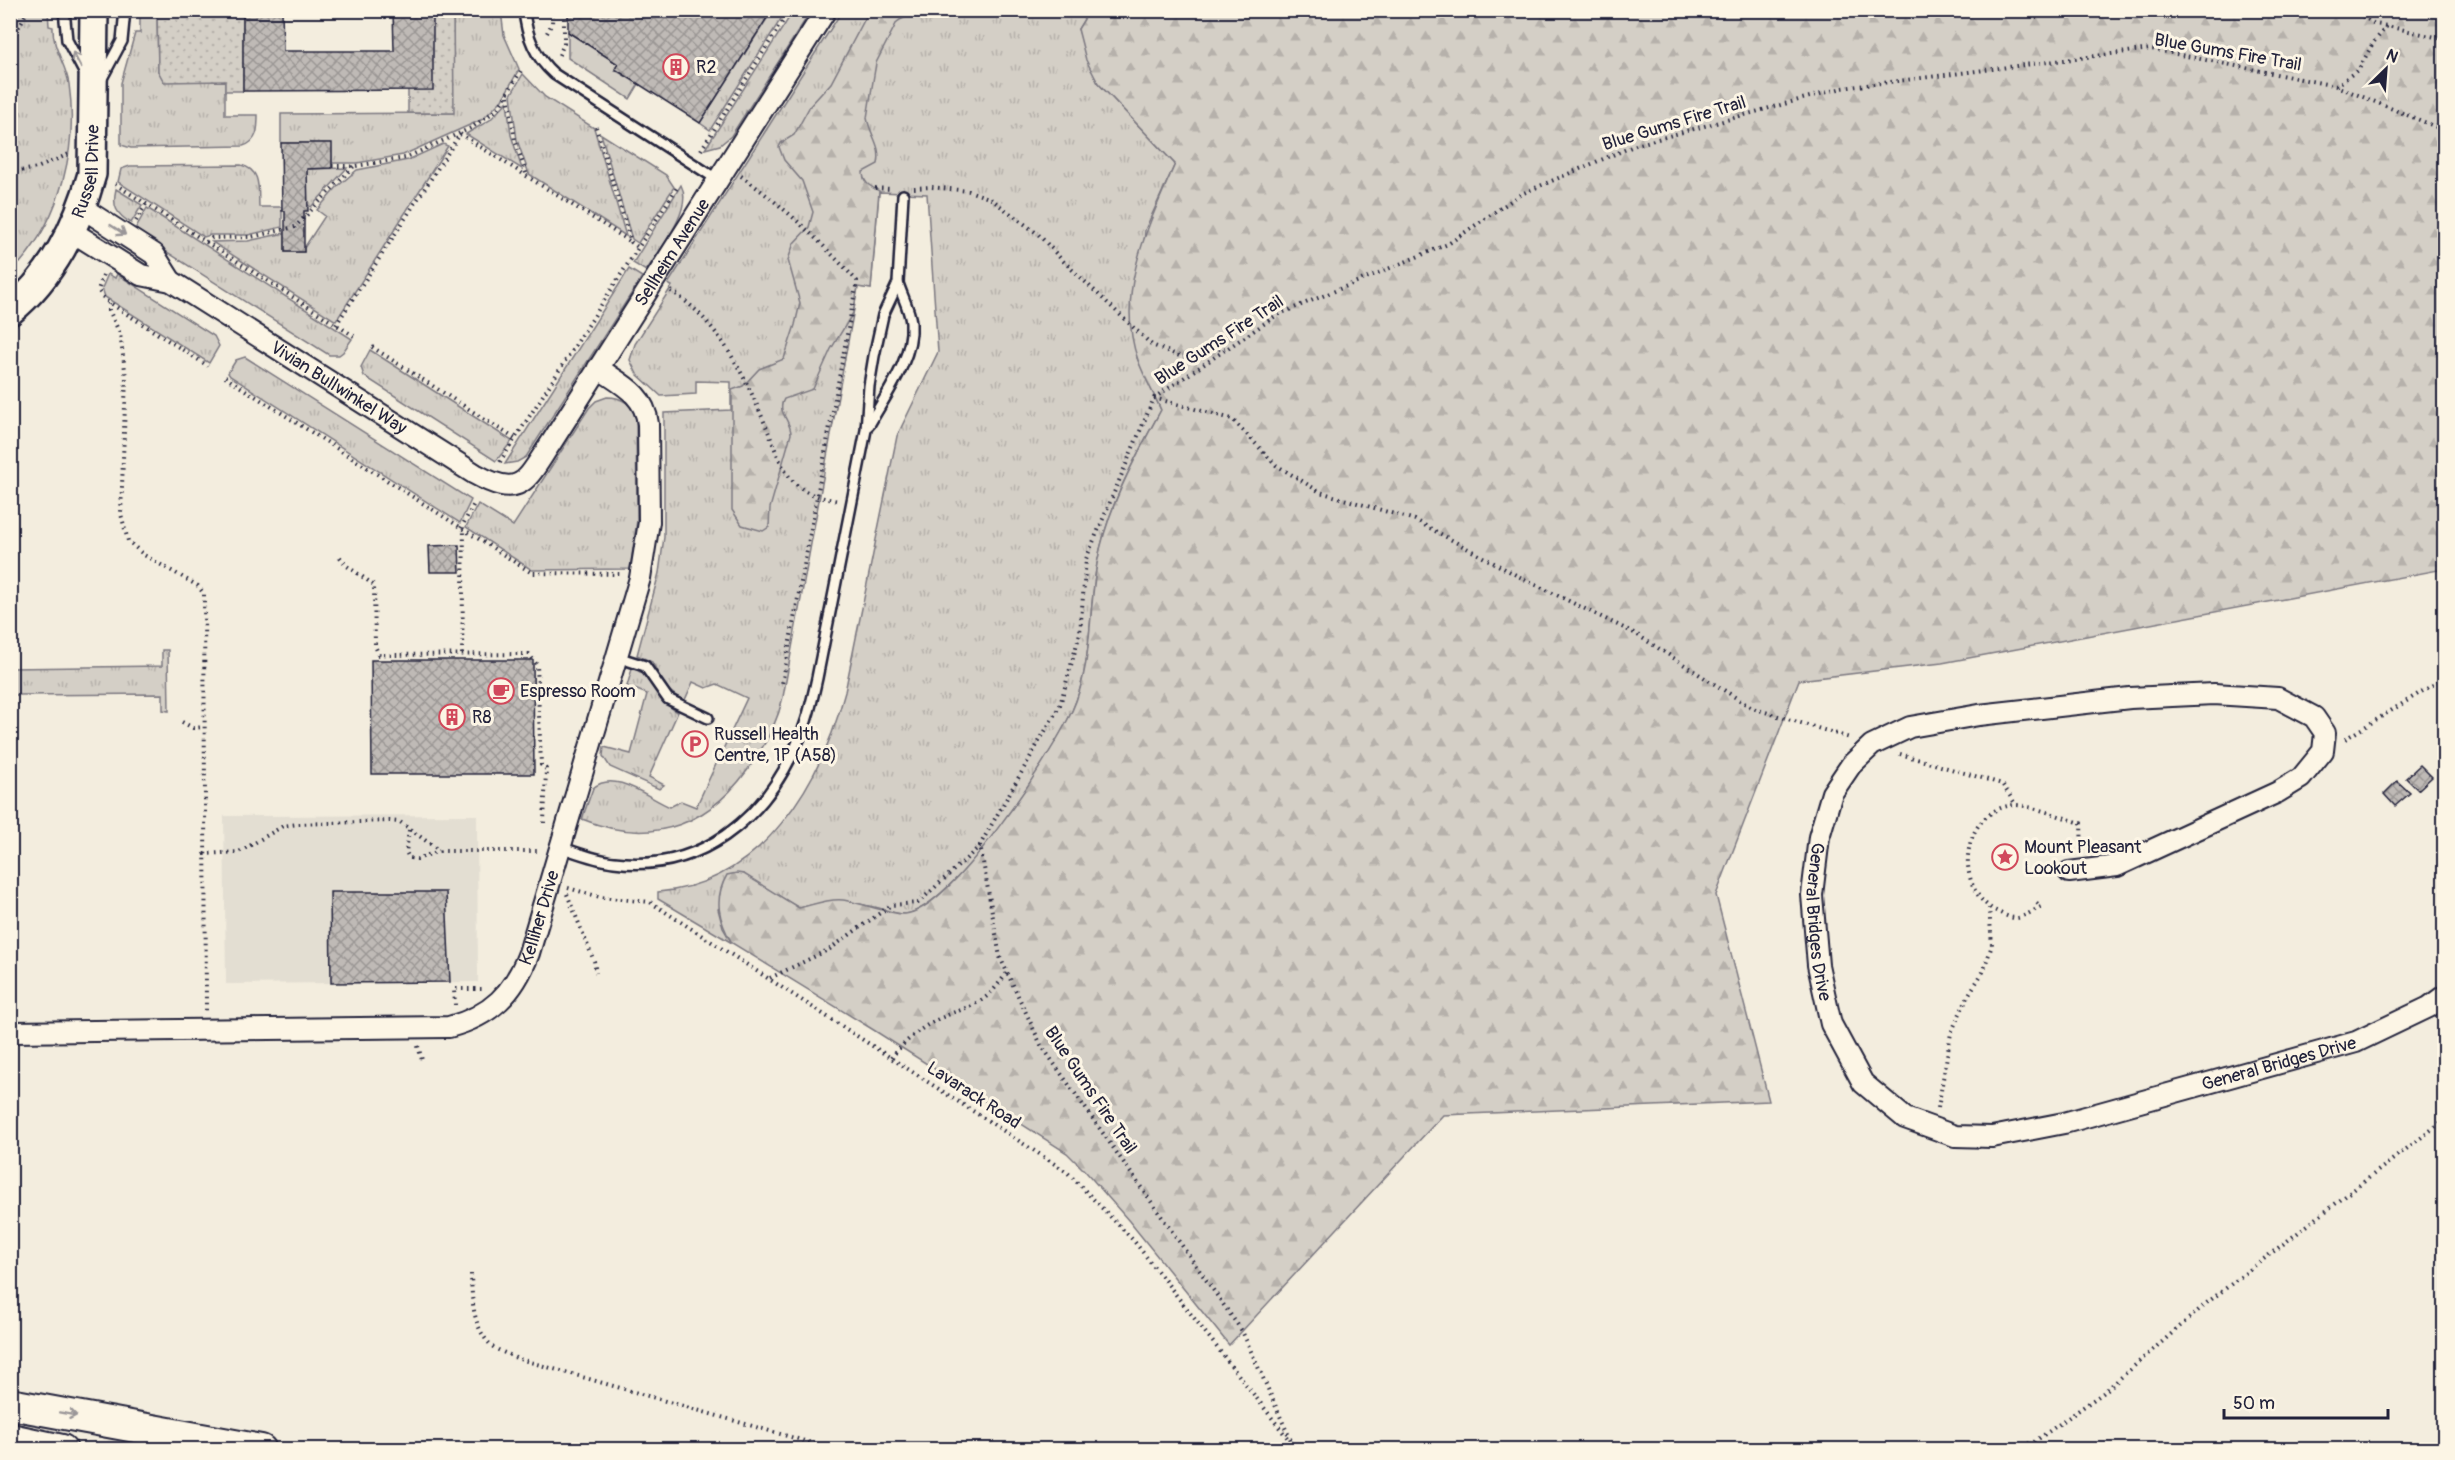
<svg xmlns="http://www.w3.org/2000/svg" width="2455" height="1460" viewBox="0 0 2455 1460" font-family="Pangolin,sans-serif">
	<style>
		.built { fill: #e3ded2 }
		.grass { fill: url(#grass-tufts); stroke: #7b7880; stroke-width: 1.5 }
		.forest { fill: url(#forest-firs); stroke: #7b7880; stroke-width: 1.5 }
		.garden { fill: url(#garden-dots); stroke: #7b7880; stroke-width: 1.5 }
		.building { fill: url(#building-cross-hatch); stroke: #22223b; stroke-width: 1.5 }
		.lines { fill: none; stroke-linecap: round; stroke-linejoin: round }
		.lane-casing { stroke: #22223b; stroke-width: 14 }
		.street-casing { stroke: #22223b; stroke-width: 24 }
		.secondary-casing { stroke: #22223b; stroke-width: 32 }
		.primary-casing { stroke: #22223b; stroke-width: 34 }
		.path { stroke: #22223b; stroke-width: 4; stroke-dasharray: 1.5 4.5; stroke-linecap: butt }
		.lane { stroke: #fcf5e5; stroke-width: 9 }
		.street { stroke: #fcf5e5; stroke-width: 20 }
		.secondary { stroke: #fcf5e5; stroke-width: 27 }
		.primary { stroke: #fcf5e5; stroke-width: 30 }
		.oneway { stroke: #9a9698 }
		.labels { text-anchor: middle; stroke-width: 6; stroke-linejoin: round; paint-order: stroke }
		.street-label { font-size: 18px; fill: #22223b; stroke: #fcf5e5 }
		.poi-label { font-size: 18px; fill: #22223b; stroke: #fcf5e5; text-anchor: start }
	</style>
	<defs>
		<pattern id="grass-tufts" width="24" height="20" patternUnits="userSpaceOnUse" patternTransform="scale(1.5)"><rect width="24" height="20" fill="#d4cfc6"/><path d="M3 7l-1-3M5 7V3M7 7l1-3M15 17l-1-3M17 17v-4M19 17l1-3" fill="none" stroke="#b6b1ab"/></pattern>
		<pattern id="forest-firs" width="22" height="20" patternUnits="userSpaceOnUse" patternTransform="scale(1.5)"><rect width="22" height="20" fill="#d4cfc6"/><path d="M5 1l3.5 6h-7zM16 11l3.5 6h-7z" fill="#b6b1ab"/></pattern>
		<pattern id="garden-dots" width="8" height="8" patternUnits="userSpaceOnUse" patternTransform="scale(1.5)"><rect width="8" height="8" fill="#d4cfc6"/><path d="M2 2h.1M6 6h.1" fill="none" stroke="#b6b1ab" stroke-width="1.8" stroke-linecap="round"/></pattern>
		<pattern id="building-cross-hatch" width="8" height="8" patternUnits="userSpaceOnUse" patternTransform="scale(1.5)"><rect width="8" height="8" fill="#bfbab6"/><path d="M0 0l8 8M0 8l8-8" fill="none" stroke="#9b9795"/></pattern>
	</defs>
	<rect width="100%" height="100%" fill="#f3edde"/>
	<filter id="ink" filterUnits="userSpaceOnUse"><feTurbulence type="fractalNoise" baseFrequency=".0167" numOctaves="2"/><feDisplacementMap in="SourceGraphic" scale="12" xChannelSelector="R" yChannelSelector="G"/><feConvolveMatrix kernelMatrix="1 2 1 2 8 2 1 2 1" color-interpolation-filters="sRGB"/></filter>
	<g filter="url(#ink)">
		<!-- built -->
		<path class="built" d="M477,815l1,167 -252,2 -2,-168z"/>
		<!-- grass -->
		<g class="grass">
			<path d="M794,10l17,1 -80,125 -11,9 -15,4z"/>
			<path d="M10,11h38l1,15 4,1c-1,21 13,37 16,57 9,63 -8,132 -49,179l-10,-4z"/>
			<path d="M140,11h17l1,60 67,10v34h33c0,13 0,27 -15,31l-112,2 -10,-3v-62l14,-50h5z"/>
			<path d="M453,11h48l3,24 15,34 -17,31 -19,19 -80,36 -46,8h-25l-1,-20h-50v-29l172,-1z"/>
			<path d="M772,11h14l-76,119 -10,-7z"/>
			<path d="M842,11h247l-11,18 20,54 77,81 -30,66 -8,128 24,52c-27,49 -54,98 -64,154 -9,49 -4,100 -25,147 -19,43 -120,199 -167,203 -7,1 -19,-4 -26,-6 -35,-8 -45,-9 -80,0l-41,-24 -40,25 5,19 9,15 -74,-44v-7c104,-8 163,-109 187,-200l52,-256 41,-84 -11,-158 -48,-2 -8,97 -13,-2 -75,410c-5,23 -15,43 -28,62 -41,64 -100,90 -173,60l11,-31c22,-19 55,10 77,19l11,-6 15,6 51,-109 -30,-14 -11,4 -13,-6 -9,20 -18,-14 -14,-26 -15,-7 22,-82 5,-36v-124l67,-3v-28l-35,-1v13l-35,2 -24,-22 -7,-14 5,-16 37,-58 -4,-2z"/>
			<path d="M568,32l50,32 -3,6 24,14 -9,15 -62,-41z"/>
			<path d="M523,74l22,23 49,31 32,108 -97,-62 -12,-34 -6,-45z"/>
			<path d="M507,102l4,33 11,34 -56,-35 24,-14z"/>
			<path d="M601,134l65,41 8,12 -36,56 -6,-4z"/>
			<path d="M443,144l5,2 -112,175 -124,-79 36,-1 37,-8v19h19v-4l21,-32 -8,-6 21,-24 19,-16 51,-10z"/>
			<path d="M241,165c21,5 17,25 18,42h23v20l-34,8h-38l-6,2 -86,-55 3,-13 9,-3z"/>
			<path d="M347,168l-36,39 -4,-3v-35z"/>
			<path d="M681,185c13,24 -22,65 -35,86l-13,-8z"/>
			<path d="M116,189l26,16 -11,18c-15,-9 -19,-17 -15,-34z"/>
			<path d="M147,208l205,131 -9,13 -4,3h-10l-195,-124z"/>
			<path d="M629,269l13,8 -116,180 -9,5 -12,2z"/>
			<path d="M108,274l7,4 2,-4 97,62 5,10 -10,17 -104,-66 -3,-9z"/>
			<path d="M370,350l142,91 -16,20 -132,-85 -3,-9z"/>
			<path d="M245,357l226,143 -11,23 -230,-147 -2,-3 8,-13z"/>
			<path d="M607,397c15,0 25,7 29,21l1,102 -7,49 -98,1 -66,-43 12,-23 35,22 76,-118 7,-7z"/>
			<path d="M162,650h6l1,61 -6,-1v-16l-152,1v-27l151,-2z"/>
			<path d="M632,669c17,1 24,33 46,43l-29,65 15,8 -5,4 -49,-22 -7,-11 1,-9 27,7 16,-60 -20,-8z"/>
		</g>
		<!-- forest -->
		<g class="forest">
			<path d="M869,11h61c-11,5 -24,3 -33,11l-21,41 -9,55c3,17 15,28 11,46l-15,8c0,11 7,14 16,19l-8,98 -13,-2 -5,26 -22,36 -18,40 -29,10c-8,13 7,21 7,35l-21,74 -1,19 -6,4 -21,-6 -10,-15v-120l11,-4 16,-17 25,-10 11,-34 5,-22 -12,-43 6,-17 15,-16 4,-15 -11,-31 -18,-21 -5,-13 2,-4 13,-8 16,-29 21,-23z"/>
			<path d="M1089,11h1355v558l-502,94 -143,17 -83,215 53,206 -326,14 -214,230 -100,-124 -43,-49 -19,-19 -195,-124 -140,-86c-13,-22 -19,-44 -5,-68l10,-2 7,1 55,34c13,-3 31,-10 44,-8 15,2 50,15 62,14 47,-4 147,-160 167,-203 21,-47 16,-98 25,-147 10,-56 37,-104 64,-154 -7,-16 -17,-33 -23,-50 -24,-67 11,-136 37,-196l-77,-81 -12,-23 -8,-31z"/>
		</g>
		<!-- garden -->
		<g class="garden">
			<path d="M157,11h86v80h-18v-10l-61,1 -6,-11z"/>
			<path d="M433,11h20l1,102h-46v-23z"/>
		</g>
		<!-- building -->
		<g class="building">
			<path d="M243,10h39l1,41h111l-1,-41h40v80l-190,1z"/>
			<path d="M568,10h204l-72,113 -85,-54 3,-5 -50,-32z"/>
			<path d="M281,143h51v25l-25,1 1,42h-4v41h-19v-41h-3z"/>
			<path d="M459,545l1,27h-30l-1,-26z"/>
			<path d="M371,660h162l1,114h-162z"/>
			<path d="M2420,765l12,12 -14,13 -12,-12z"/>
			<path d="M2397,781l13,12 -15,13 -11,-12z"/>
			<path d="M330,892h116l4,90 -119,1z"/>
		</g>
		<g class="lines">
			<!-- lane casing -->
			<g class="lane-casing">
				<g id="lane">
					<path d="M64,10l3,30 19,36"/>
					<path d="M524,10c2,25 12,48 30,64l164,106"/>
					<path d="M101,80l21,-39 3,-31"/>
					<path d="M869,425c16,-29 45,-67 42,-102 -1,-13 -9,-27 -13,-40"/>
					<path d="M617,657l28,9 23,33 40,19"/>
					<path d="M560,847c18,6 35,13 54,15 85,11 150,-42 183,-118 10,-21 15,-43 20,-66l49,-248 3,-44 5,-30 9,-41 15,-32 5,-88"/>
				</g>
			</g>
			<!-- street casing -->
			<g class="street-casing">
				<g id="street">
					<path d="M81,207l73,47 17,27"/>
					<path id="s1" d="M71,231l70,44 30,6 304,193c47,26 51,6 76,-31l275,-433"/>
					<path id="s2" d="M2069,872l48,-6 161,-74 23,-14 22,-27 2,-18 -11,-16 -36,-19 -64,-4 -84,4 -151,17 -69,12 -38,18 -21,20 -19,28 -13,44 -7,58 6,70 13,59 32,59 42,35 50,18 37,1 72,-14 292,-81 73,-35 15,-11"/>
					<path id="s3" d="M10,1032l439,-5c42,-11 65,-34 80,-74l111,-375 9,-56 -1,-98c-3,-30 -27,-40 -50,-56"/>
				</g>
			</g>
			<!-- secondary casing -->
			<g class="secondary-casing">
				<g id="secondary">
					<path id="s4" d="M10,311c42,-34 68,-86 82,-137l2,-164"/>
				</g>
			</g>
			<!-- primary casing -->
			<g class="primary-casing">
				<g id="primary">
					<path d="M10,1404l251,46"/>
					<path d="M10,1439l52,11"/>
				</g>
			</g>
			<!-- path -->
			<g class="path">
				<path d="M2352,10l23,14 12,2"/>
				<path d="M547,33l5,-10 1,-13"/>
				<path d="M10,43l18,-33"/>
				<path d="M559,55l5,-11v-34"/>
				<path d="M2336,86l23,-17 14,-26 14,-17 57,13"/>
				<path d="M508,96l7,44 12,36"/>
				<path d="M596,127l35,115 8,6"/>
				<path d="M701,150l89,-140"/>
				<path d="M332,166h24l49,-8 66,-30 27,-19 24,-40"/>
				<path d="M10,173l27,-5 32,-14"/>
				<path d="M741,176c44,31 80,66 116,105l-75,403"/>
				<path d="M115,184l239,152"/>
				<path d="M875,188l16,1"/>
				<path d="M914,188l17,-1 38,4 22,8 47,35 23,25 91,86 30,12 43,-9"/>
				<path d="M136,221l10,-17"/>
				<path d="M206,242l6,-4 39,-1 44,-10 59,-61"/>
				<path d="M10,261l10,5"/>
				<path d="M103,275l-5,15 7,10 103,66"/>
				<path d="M671,291c47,29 74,85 94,133 9,20 15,46 32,61 13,11 26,13 42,16"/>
				<path d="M109,303v7l11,24 6,43 -5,137 7,27 16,14 54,31 6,8 2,417"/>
				<path d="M336,325l124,-191 171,108"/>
				<path d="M372,347l145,93"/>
				<path d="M225,377l307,196 91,1"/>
				<path d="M1154,398l78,21 44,46 44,27 95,28 103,56 118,58 116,74 98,30"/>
				<path d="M500,462l178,-276"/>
				<path d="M461,528l14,-26"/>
				<path d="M340,557l7,9 27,19 1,61 4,9 150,-1 8,11 4,100 5,4 -2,54"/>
				<path d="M462,654l2,-125"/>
				<path d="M182,722l11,6 11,-1"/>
				<path d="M2345,739l99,-61"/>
				<path d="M1900,754l102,30 14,21"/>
				<path d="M409,830l-3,22 3,6 8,1 22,-8"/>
				<path d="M204,854l35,-2 44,-26 15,-2 91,-3 11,1 40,29h99"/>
				<path d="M2041,872h10"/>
				<path d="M568,888l32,9 50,5 417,270 67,69 163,209"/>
				<path d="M567,894l27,67 2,12"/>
				<path d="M2037,903l4,4c-7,3 -18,11 -25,11 -8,0 -15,-5 -22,-8 -42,-25 -32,-100 20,-105 13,-1 53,14 67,18l1,29"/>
				<path d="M770,978l60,-29 61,-44 27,-2 62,-57"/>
				<path d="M455,1005l-1,-16h28"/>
				<path d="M418,1046l4,14"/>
				<path d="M891,1058c15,-18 31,-32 52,-41 15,-7 30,-10 43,-20 8,-6 15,-17 22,-25"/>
				<path d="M1938,1108l13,-75 18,-39 14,-22 9,-27 -3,-37"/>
				<path d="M471,1274c1,24 1,53 20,71 6,6 18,9 25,13l320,92"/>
				<path d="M1293,1445l-51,-114 -201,-286 -41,-88 -20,-112 80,-140 20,-72 6,-74 68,-161 123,-83 171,-71 73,-50 115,-49 206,-57 309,-39 185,37 108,44"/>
				<path d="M2005,1450l29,-8 69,-49 105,-91 236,-182"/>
			</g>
			<!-- lane -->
			<use href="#lane" class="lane"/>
			<!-- street -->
			<use href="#street" class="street"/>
			<!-- secondary -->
			<use href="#secondary" class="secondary"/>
			<!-- primary -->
			<use href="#primary" class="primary"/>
		</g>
		<!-- one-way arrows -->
		<defs><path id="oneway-shaft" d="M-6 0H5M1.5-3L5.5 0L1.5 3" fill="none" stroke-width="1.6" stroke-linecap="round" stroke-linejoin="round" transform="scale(1.5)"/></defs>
		<g class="oneway">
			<use href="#oneway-shaft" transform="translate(77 60) rotate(-118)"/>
			<use href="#oneway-shaft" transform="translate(118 230) rotate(33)"/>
			<use href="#oneway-shaft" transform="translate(68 1414) rotate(10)"/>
		</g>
	</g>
	<!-- icons -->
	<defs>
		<g id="building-ring" transform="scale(1.35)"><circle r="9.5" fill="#fcf5e5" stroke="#d1495b" stroke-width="1.5"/><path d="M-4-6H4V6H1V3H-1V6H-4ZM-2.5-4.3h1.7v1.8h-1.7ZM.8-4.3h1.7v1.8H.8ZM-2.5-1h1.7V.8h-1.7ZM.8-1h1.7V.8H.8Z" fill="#d1495b"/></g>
		<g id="cafe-ring" transform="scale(1.35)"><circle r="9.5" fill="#fcf5e5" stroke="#d1495b" stroke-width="1.5"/><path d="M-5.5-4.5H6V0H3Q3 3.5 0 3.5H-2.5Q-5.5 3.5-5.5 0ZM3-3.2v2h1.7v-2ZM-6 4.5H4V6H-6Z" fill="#d1495b"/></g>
		<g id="parking-ring" transform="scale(1.35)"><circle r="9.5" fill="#fcf5e5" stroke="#d1495b" stroke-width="1.5"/><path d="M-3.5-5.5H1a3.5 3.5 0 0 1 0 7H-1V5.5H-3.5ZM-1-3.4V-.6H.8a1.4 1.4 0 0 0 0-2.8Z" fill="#d1495b"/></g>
		<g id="sight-ring" transform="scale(1.35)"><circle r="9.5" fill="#fcf5e5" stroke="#d1495b" stroke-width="1.5"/><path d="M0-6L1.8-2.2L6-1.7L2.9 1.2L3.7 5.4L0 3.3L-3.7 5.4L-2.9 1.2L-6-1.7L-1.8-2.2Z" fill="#d1495b"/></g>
	</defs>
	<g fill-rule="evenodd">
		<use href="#building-ring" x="676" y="67"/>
		<use href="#cafe-ring" x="501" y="691"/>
		<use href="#building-ring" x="452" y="717"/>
		<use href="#parking-ring" x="695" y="744"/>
		<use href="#sight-ring" x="2005" y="857"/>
	</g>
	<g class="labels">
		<!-- street labels -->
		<g class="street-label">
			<text transform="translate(2228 52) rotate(10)" y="6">Blue Gums Fire Trail</text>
			<text transform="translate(1674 123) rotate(-17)" y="6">Blue Gums Fire Trail</text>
			<text dy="6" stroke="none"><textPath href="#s4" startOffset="164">Russell Drive</textPath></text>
			<text dy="6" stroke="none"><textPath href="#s1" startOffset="798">Sellheim Avenue</textPath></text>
			<text transform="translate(1219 340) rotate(-33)" y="6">Blue Gums Fire Trail</text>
			<text dy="6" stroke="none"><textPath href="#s1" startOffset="312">Vivian Bullwinkel Way</textPath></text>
			<text dy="6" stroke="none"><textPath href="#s3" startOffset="590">Kelliher Drive</textPath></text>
			<text dy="6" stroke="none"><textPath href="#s2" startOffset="972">General Bridges Drive</textPath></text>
			<text dy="6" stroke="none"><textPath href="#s2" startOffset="1584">General Bridges Drive</textPath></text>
			<text transform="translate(1091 1090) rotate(56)" y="6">Blue Gums Fire Trail</text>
			<text transform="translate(974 1095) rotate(33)" y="6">Lavarack Road</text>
		</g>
		<!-- poi labels -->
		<g class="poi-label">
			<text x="696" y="73">R2</text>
			<text x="520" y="697">Espresso Room</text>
			<text x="472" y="723">R8</text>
			<text x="714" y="740">Russell Health<tspan x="714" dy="21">Centre, 1P (A58)</tspan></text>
			<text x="2024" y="853">Mount Pleasant<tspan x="2024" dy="21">Lookout</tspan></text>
		</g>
	</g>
	<!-- margin -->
	<rect width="2455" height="1460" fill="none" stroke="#fcf5e5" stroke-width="36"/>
	<rect x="18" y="18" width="2419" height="1424" fill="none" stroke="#22223b" stroke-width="2" filter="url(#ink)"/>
	<!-- north arrow -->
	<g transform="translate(2386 69) rotate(25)" stroke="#fcf5e5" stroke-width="4.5" paint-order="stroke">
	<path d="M0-4.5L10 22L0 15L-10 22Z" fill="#22223b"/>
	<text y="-9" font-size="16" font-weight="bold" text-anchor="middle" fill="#22223b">N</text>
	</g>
	<!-- scale -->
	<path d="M2224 1409v9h164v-9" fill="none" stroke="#22223b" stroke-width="3"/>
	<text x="2233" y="1409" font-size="18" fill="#22223b" stroke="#fcf5e5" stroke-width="4.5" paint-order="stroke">50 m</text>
</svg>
